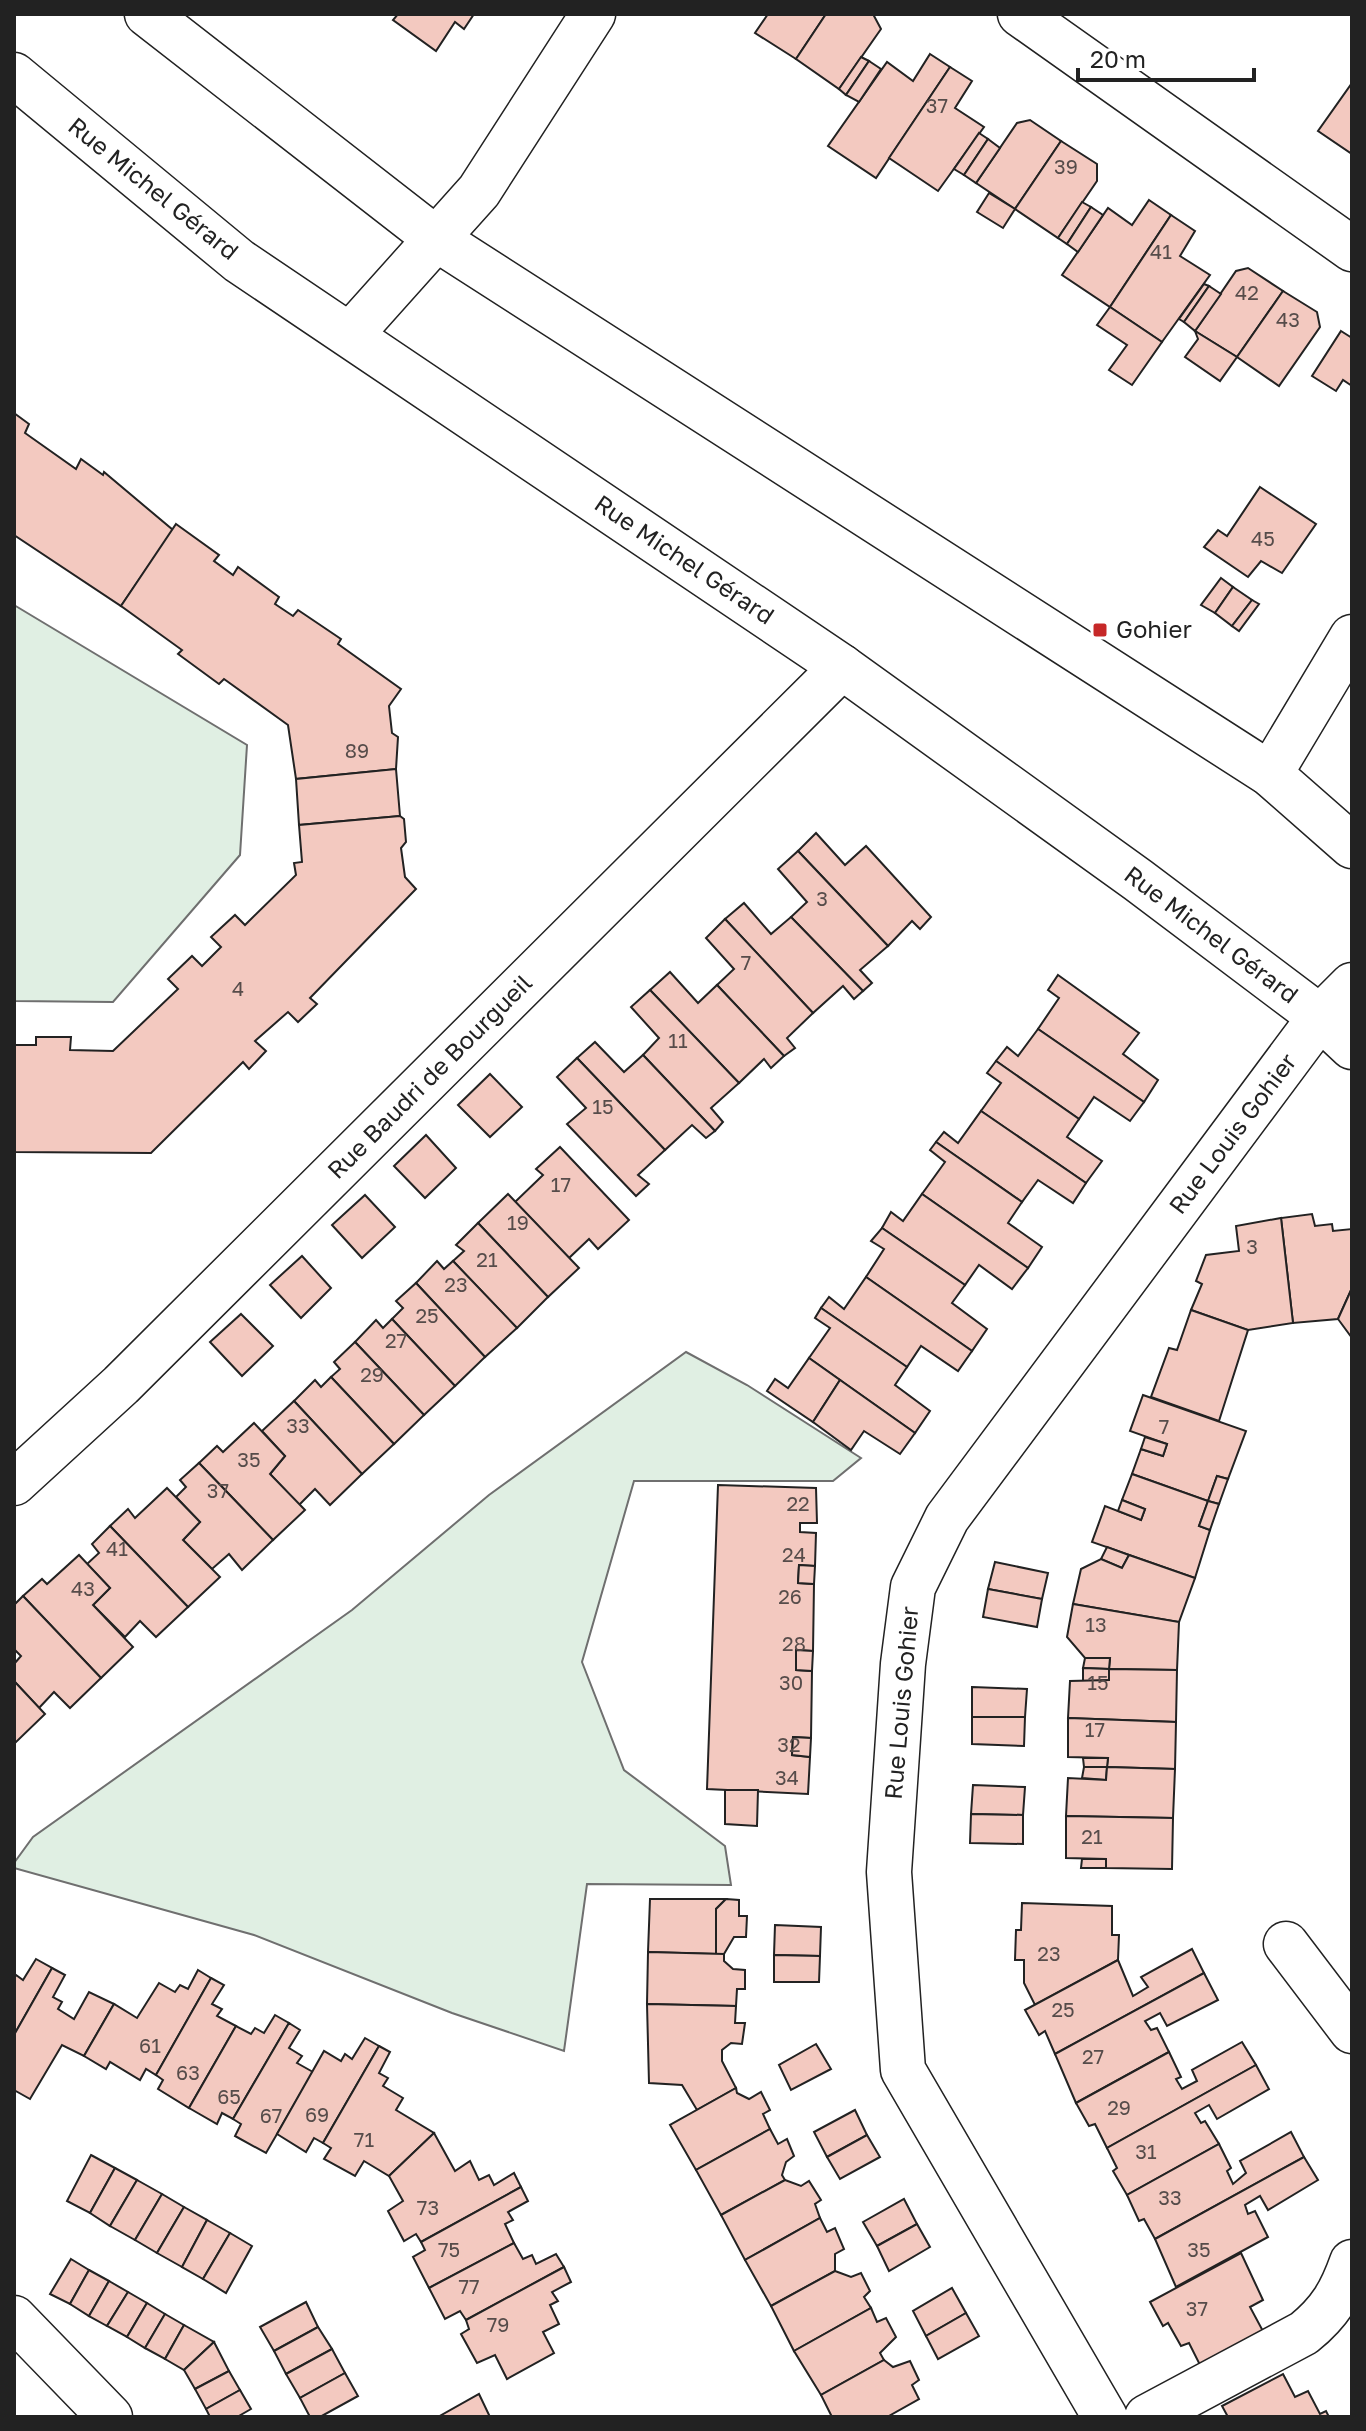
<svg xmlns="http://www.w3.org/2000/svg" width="1366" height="2431" viewBox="0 0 1366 2431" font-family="'Golos Text',sans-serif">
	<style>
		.green { fill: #e0efe3; stroke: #6f6f6f; stroke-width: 2 }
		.building { fill: #f3c9c0; stroke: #222; stroke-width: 2 }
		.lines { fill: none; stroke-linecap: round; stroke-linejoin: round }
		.street-casing { stroke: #222; stroke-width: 47 }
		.secondary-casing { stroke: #222; stroke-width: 47 }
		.street { stroke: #fff; stroke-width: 44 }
		.secondary { stroke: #fff; stroke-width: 44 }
		.poi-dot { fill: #c62828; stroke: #fff; stroke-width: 3 }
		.labels { text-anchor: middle; stroke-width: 6; stroke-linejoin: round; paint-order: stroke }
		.number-label { font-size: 20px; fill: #564c4a }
		.street-label { font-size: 24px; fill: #222; stroke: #fff }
		.poi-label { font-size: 24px; fill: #222; stroke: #fff; text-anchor: start }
	</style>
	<rect width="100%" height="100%" fill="#fff"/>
	<!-- green -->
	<g class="green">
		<path d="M14,605l233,140 -7,110 -127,147 -99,-1z"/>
		<path d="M686,1352l61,33 114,73 -28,23h-199l-52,181 42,108 101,76 6,39 -144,-1 -23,167 -112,-38 -198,-78 -240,-67v-5l19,-26 319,-227 137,-115z"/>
	</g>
	<!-- building -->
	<g class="building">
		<path d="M398,14h76l-10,15 -9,-7 -19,29 -43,-31z"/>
		<path d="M768,14h58l-30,45 -41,-26z"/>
		<path d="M826,14h47l8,15 -42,60 -43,-30z"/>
		<path d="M930,54l20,13 -74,111 -48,-32 59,-84 26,19z"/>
		<path d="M861,57l8,4 -23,34 -7,-6z"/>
		<path d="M869,61l12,8 -22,33 -13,-7z"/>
		<path d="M950,67l22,14 -17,27 29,19 -46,64 -49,-33z"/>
		<path d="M1352,83v71l-34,-23z"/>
		<path d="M1030,120l31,21 -46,68 -39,-26 41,-60z"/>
		<path d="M979,133l9,6 -24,36 -10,-6z"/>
		<path d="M988,139l12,9 -24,35 -12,-8z"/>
		<path d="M1061,141l36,23v17l-39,57 -43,-29z"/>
		<path d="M989,193l26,16 -12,19 -26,-16z"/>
		<path d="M1149,200l22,15 -61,92 -48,-32 46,-67 24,17z"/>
		<path d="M1082,202l9,5 -24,37 -9,-6z"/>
		<path d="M1091,207l12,8 -25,37 -11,-8z"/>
		<path d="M1171,215l24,16 -15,25 30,19 -48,67 -52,-35z"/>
		<path d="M1248,268l35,23 -46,66 -42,-26 41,-60z"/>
		<path d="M1204,284l5,2 -25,36 -5,-3z"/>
		<path d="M1209,286l12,8 -26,37 -11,-9z"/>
		<path d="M1283,291l34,21 3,15 -41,59 -42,-29z"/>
		<path d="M1110,307l52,35 -30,43 -23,-15 18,-25 -30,-20z"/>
		<path d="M1195,331l42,26 -17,24 -35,-24 13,-18z"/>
		<path d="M1341,331l11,7v48l-9,-6 -7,11 -24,-15z"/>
		<path d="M14,413l15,11 -4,9 51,36 5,-10 22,16 1,-3 69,58 -52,76 -107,-71z"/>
		<path d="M1260,487l56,37 -34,49 -21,-12 -13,16 -44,-30 14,-17 9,6z"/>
		<path d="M176,524l43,31 -5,6 19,14 5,-8 41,30 -4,7 18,12 5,-6 43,29 -3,5 63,45 -12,17 3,27 6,4 -2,32 -100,10 -8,-54 -64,-46 -5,5 -41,-30 4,-4 -61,-44z"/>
		<path d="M1221,578l12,9 -18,26 -14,-8z"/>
		<path d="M1233,587l19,13 -20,26 -17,-13z"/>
		<path d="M1252,600l7,4 -20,27 -7,-5z"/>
		<path d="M396,769l4,47 -101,9 -3,-46z"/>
		<path d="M400,816l4,3 2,23 -5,6 4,29 11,12 -106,109 7,6 -19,18 -10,-10 -33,29 11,10 -17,18 -6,-7 -92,91 -137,-1v-107h22v-8h35l-1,13 43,1 65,-62 -10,-10 24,-23 10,10 19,-19 -10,-10 24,-22 10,10 51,-50 -2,-12 8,-1 -3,-37z"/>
		<path d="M816,833l29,32 21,-19 65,71 -11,12 -8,-8 -24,25 -90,-95z"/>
		<path d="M798,851l90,95 -28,24 12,13 -9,8 -72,-74 16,-15 -29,-33z"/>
		<path d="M744,903l27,31 20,-17 72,74 -9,8 -11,-13 -30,27 -88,-94z"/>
		<path d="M725,919l88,94 -26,25 8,10 -11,8 -67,-71 17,-16 -28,-31z"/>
		<path d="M670,972l28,31 19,-18 67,71 -13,12 -7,-9 -25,24 -89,-93z"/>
		<path d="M1058,975l81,58 -16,21 35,26 -14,22 -106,-73 21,-31 -11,-8z"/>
		<path d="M650,990l89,93 -28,25 12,14 -8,9 -72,-76 16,-17 -28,-31z"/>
		<path d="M1038,1029l106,73 -14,19 -36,-24 -15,22 -83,-58 11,-14 11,9z"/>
		<path d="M595,1042l29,30 19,-17 72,76 -9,7 -14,-13 -27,25 -88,-92z"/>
		<path d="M577,1058l88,92 -27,25 11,9 -13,12 -69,-72 19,-16 -29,-31z"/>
		<path d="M996,1061l83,58 -12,18 35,24 -16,22 -105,-72 20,-28 -14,-10z"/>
		<path d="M490,1074l32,33 -32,30 -32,-32z"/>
		<path d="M981,1111l105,72 -13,20 -35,-23 -16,22 -86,-60 8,-10 14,11z"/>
		<path d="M426,1135l30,33 -31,30 -31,-32z"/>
		<path d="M936,1142l86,60 -14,21 34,24 -14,21 -106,-74 23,-32 -15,-12z"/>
		<path d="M560,1147l69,73 -31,29 -9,-10 -20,19 -54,-56 28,-27 -7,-6z"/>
		<path d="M508,1194l71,74 -31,29 -70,-74z"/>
		<path d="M922,1194l106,74 -16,21 -33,-24 -14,20 -83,-57 9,-16 12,9z"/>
		<path d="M365,1195l30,32 -33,31 -30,-33z"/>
		<path d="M1312,1214l3,12 17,-2 1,7 19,-2v59l-14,31 -45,4 -12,-105z"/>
		<path d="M1281,1218l12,105 -45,7 -57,-20 11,-26 -6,-3 10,-26 33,-4 -3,-25z"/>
		<path d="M478,1223l70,74 -31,31 -64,-67 11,-10 -8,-6z"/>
		<path d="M882,1228l83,57 -13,18 35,26 -15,22 -106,-74 18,-28 -13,-8z"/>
		<path d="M302,1256l29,32 -30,30 -31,-33z"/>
		<path d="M437,1261l7,8 9,-8 64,67 -32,29 -69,-74z"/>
		<path d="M866,1277l106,74 -14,20 -37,-25 -14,21 -86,-59 8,-11 15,12z"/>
		<path d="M416,1283l69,74 -30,29 -63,-67 11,-11 -7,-7z"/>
		<path d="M1352,1288v50l-14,-19z"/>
		<path d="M821,1308l86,59 -12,18 35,26 -15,22 -106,-75 21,-30 -15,-10z"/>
		<path d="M1191,1310l57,20 -29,91 -68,-24 18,-49 8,2z"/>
		<path d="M241,1314l32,32 -31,30 -32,-34z"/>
		<path d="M392,1319l63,67 -31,29 -69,-73 21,-22 7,8z"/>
		<path d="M355,1342l69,73 -30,29 -63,-67 9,-8 -6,-7z"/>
		<path d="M809,1358l31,22 -27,42 -46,-31 8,-12 13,9z"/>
		<path d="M331,1377l63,67 -32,30 -68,-73 21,-21 6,7z"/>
		<path d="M840,1380l75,53 -15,21 -36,-23 -13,19 -38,-28z"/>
		<path d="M1143,1395l103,36 -18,48 -11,-3 -9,25 -76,-27 9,-25 22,7 4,-12 -37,-13z"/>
		<path d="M294,1401l68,73 -32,31 -15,-16 -16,16 -29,-31 15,-18 -23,-25z"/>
		<path d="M254,1423l31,33 -15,18 35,36 -32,30 -74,-77 18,-17 6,6z"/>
		<path d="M1145,1437l22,7 -4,12 -22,-7z"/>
		<path d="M199,1463l74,77 -31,30 -13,-16 -17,15 -29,-29 17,-18 -24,-25 10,-10 -6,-7z"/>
		<path d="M1132,1474l76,27 -9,25 11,4 -15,48 -103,-36 13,-36 36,14 4,-11 -23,-9z"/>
		<path d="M1217,1476l11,3 -9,25 -11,-3z"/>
		<path d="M718,1485l98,3 1,35h-17v9l16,1 -1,33 -16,-1 -1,18 16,1 -1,67 -17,-1v20l16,1 -1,67 -18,-1 -1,18 18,2 -2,37 -101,-5z"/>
		<path d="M167,1488l33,34 -17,18 37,37 -32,30 -78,-81 18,-17 7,9z"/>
		<path d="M1122,1500l23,9 -4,11 -23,-9z"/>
		<path d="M1208,1501l11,3 -9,26 -11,-4z"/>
		<path d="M110,1526l78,81 -32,30 -16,-16 -15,16 -32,-32 17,-17 -23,-24 12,-11 -7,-9z"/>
		<path d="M1107,1547l22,8 -7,13 -21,-9z"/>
		<path d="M79,1555l31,33 -17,17 40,42 -32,31 -78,-82 19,-17 5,5z"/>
		<path d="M1129,1555l66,23 -16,44 -106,-18 8,-35 20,-10 21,9z"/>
		<path d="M995,1562l53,11 -6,26 -54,-10z"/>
		<path d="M799,1565l16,1 -1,18 -16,-1z"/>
		<path d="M988,1589l54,10 -5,28 -54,-10z"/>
		<path d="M23,1596l78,82 -31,30 -16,-16 -15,16 -25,-27v-17l7,-8 -7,-7v-44z"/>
		<path d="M1073,1604l106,18 -2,48 -68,-1 1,-11h-25l-18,-21z"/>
		<path d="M796,1650l17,1 -1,20 -16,-1z"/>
		<path d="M1085,1658h25l-1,11 -26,-1z"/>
		<path d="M1083,1668l26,1v11l-26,2z"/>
		<path d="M1109,1669l68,1 -1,52 -108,-4 2,-37 39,-1z"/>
		<path d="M14,1681l31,33 -31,30z"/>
		<path d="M972,1687l55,2 -2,28h-53z"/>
		<path d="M972,1717h53l-1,29 -52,-2z"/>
		<path d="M1068,1718l108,4 -1,47 -68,-2 1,-9 -40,-1z"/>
		<path d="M793,1737l18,1 -1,19 -18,-2z"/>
		<path d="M1083,1758h25l-1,9h-23z"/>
		<path d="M1084,1767h23l-1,13 -24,-2z"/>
		<path d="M1107,1767l68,2 -2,49 -107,-2 2,-38 38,2z"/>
		<path d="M973,1785l52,2 -2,28 -52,-1z"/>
		<path d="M725,1790h33l-1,36 -32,-2z"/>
		<path d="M971,1814l52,1v29l-53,-1z"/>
		<path d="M1066,1816l107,2 -1,51 -66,-1v-9l-40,-1z"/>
		<path d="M1082,1859h24v9h-25z"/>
		<path d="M650,1899h76l-10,10v45l-68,-2z"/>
		<path d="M726,1899l13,1v16h8l-1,21h-12l-10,17h-8v-45z"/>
		<path d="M1022,1903l90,3v29h7l-1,25 -83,45 -11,-22v-23h-9l1,-30h5z"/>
		<path d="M775,1925l46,2 -1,29 -46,-1z"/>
		<path d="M1192,1949l12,24 -149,81 -10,-23 -6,4 -14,-25 93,-50 15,36 15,-9 -7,-10z"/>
		<path d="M648,1952l76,2v7l9,8 12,1v19h-8l-1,17 -89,-2z"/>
		<path d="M774,1955l46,1 -1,26h-45z"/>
		<path d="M36,1959l16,9 -38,67v-56l2,-4 7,5z"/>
		<path d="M52,1968l13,7 -12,22 9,5 -4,7 16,10 15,-27 25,12 -30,52 -22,-11 -32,54 -16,-9v-55z"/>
		<path d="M198,1970l13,8 -55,97 -10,-6 -6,11 -30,-18 -4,7 -22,-13 30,-52 23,14 22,-35 16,9 5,-7 8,4z"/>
		<path d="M1204,1973l14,27 -51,26 -7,-13 -15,8 6,9 6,-2 12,24 -93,51 -21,-49z"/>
		<path d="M211,1978l13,7 -12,19 10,5 -5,7 19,10 -47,82 -31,-19 5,-9 -7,-5z"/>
		<path d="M647,2004l89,2 -1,17h10l-3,21 -11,-1 -9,7v11l14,27 -39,22 -15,-25 -33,-2z"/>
		<path d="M275,2015l14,8 -56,96 -11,-6 -5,11 -28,-16 47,-82 15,8 4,-6 9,5z"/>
		<path d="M289,2023l11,7 -11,18 13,8 -5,7 16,9 -47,81 -31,-17 6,-12 -8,-5z"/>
		<path d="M365,2038l14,8 -56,97 -9,-5 -8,14 -29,-18 47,-83 17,10 4,-7 7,5z"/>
		<path d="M1242,2042l14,23 -149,83 -12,-24 -6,2 -13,-23 93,-51 12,25 -5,2 6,10 15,-8 -5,-11z"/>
		<path d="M816,2044l15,25 -40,21 -12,-25z"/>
		<path d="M379,2046l11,6 -11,21 9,5 -5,8 20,12 -7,12 38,23 -45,43 -25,-15 -9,15 -31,-17 7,-11 -8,-5z"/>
		<path d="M1256,2065l13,24 -52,30 -8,-14 -14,8 6,10 4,-2 14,23 -92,51 -14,-24 4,-3 -10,-20z"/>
		<path d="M736,2088l1,5 12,6 12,-7 9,18 -7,4 7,15 -74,41 -26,-45z"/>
		<path d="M855,2110l12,25 -40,22 -13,-25z"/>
		<path d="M770,2129l8,15 9,-5 7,17 -8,6 -4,13 3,5 -64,35 -25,-45z"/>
		<path d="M1291,2132l13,25 -149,82 -11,-20 -5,2 -12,-26 92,-51 12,24 -4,3 6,13 13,-11 -6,-12z"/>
		<path d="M434,2133l21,38 15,-10 9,19 10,-5 5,10 20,-12 7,14 -100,55 -5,-8 -12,7 -16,-30 15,-10 -14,-25z"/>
		<path d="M867,2135l13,22 -40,22 -13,-22z"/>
		<path d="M91,2155l24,13 -25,45 -23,-12z"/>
		<path d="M1304,2157l14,23 -50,30 -8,-14 -15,9 3,9 7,-3 13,26 -92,50 -21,-48z"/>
		<path d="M115,2168l22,12 -27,46 -20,-13z"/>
		<path d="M137,2180l25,14 -27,46 -25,-14z"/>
		<path d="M785,2180l16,6 8,-5 12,19 -6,4 5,14 -75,42 -24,-45z"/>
		<path d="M521,2187l7,14 -20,11 5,8 -8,4 9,19 -85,45 -16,-31 12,-7 -4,-8z"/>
		<path d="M162,2194l22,13 -27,46 -22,-13z"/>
		<path d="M904,2199l13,25 -40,22 -14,-24z"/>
		<path d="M184,2207l23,13 -25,47 -25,-14z"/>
		<path d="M820,2218l7,14 8,-4 9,21 -9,5v17l-64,35 -26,-46z"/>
		<path d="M207,2220l23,13 -27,46 -21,-12z"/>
		<path d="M917,2224l13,23 -41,24 -12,-25z"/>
		<path d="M230,2233l22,13 -26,47 -23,-14z"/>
		<path d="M514,2243l9,16 9,-4 4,9 20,-10 8,13 -98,53 -6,-9 -15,8 -16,-31z"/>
		<path d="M1241,2253l22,47 -13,7 14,26 -63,34 -12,-24 -8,3 -13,-23 -5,3 -13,-24z"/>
		<path d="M71,2259l18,11 -19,34 -20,-10z"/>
		<path d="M564,2267l7,15 -19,10 6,9 -8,4 9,19 -16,8 11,21 -47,26 -12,-24 -18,8 -16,-29 8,-5 -3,-9z"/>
		<path d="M89,2270l20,11 -20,35 -19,-12z"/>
		<path d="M835,2271l16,6 10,-4 9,18 -6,6 7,11 -77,43 -23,-45z"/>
		<path d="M109,2281l19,11 -21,34 -18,-10z"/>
		<path d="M952,2288l14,25 -40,23 -13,-25z"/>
		<path d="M128,2292l19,11 -20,34 -20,-11z"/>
		<path d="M306,2302l12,25 -44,24 -14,-24z"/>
		<path d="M147,2303l18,11 -20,34 -18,-11z"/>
		<path d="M871,2308l6,14 9,-4 10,19 -16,16 4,7 -63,35 -27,-44z"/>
		<path d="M966,2313l13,23 -41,23 -12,-23z"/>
		<path d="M165,2314l19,11 -19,34 -20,-11z"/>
		<path d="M184,2325l30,17 -30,28 -19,-11z"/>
		<path d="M318,2327l14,22 -46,25 -12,-23z"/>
		<path d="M214,2342l15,29 -34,18 -11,-19z"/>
		<path d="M332,2349l13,24 -45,25 -14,-24z"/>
		<path d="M884,2360l9,7 17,-6 9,19 -7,5 7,14 -32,18h-55l-11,-22z"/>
		<path d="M229,2371l11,19 -34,19 -11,-20z"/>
		<path d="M345,2373l13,23 -38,21h-10l-10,-19z"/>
		<path d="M1283,2374l12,23 13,-6 12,23 6,-3 3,6h-101l-6,-11z"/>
		<path d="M240,2390l11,19 -14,8h-27l-4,-8z"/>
		<path d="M479,2394l11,23h-52z"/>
	</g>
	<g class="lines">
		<!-- street casing -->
		<g class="street-casing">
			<g id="street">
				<path d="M1020,14l332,235"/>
				<path d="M351,334l128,-143 114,-177"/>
				<path d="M1270,774l82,-137"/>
				<path d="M14,1483l107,-98 721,-718"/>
				<path d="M1286,1944l66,87"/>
				<path d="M14,2318l96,99"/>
				<path d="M1105,2417l-202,-347 -14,-198 14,-208 10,-77 34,-69 373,-501 32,-32"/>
				<path d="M1147,2417l157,-84c26,-21 37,-40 48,-71"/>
			</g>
		</g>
		<!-- secondary casing -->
		<g class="secondary-casing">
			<g id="secondary">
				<path d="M147,14l288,224 835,536 82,72"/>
				<path d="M14,75l225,186 603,406 296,213 182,137 32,30"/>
			</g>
		</g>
		<!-- street -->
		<use href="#street" class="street"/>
		<!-- secondary -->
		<use href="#secondary" class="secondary"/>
	</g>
	<!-- markers -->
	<rect class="poi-dot" x="1092" y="622" width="16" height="16" rx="4"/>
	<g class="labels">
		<!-- number labels -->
		<g class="number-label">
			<text x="937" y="113">37</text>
			<text x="1066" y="174">39</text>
			<text x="1161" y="259">41</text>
			<text x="1247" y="300">42</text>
			<text x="1288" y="327">43</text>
			<text x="1263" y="546">45</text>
			<text x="357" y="758">89</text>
			<text x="822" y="906">3</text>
			<text x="746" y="970">7</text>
			<text x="238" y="996">4</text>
			<text x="678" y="1048">11</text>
			<text x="603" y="1114">15</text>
			<text x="561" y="1192">17</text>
			<text x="518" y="1230">19</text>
			<text x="1252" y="1254">3</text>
			<text x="487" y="1267">21</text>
			<text x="456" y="1292">23</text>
			<text x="427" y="1323">25</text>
			<text x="396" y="1348">27</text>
			<text x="372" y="1382">29</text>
			<text x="298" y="1433">33</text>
			<text x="1164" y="1434">7</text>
			<text x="249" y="1467">35</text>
			<text x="218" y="1498">37</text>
			<text x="798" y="1511">22</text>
			<text x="117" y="1556">41</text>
			<text x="794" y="1562">24</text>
			<text x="83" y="1596">43</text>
			<text x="790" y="1604">26</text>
			<text x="1096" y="1632">13</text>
			<text x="794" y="1651">28</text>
			<text x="791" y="1690">30</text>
			<text x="1098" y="1690">15</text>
			<text x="1095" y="1737">17</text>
			<text x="789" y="1752">32</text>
			<text x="787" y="1785">34</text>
			<text x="1092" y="1844">21</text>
			<text x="1049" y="1961">23</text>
			<text x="1063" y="2017">25</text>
			<text x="150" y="2053">61</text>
			<text x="1093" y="2064">27</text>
			<text x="188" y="2080">63</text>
			<text x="229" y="2104">65</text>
			<text x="1119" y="2115">29</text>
			<text x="317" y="2122">69</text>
			<text x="271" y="2123">67</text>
			<text x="364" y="2147">71</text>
			<text x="1146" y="2159">31</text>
			<text x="1170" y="2205">33</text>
			<text x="428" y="2215">73</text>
			<text x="449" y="2257">75</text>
			<text x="1199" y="2257">35</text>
			<text x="469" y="2294">77</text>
			<text x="1197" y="2316">37</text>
			<text x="498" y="2332">79</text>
		</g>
		<!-- street labels -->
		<g class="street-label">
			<text transform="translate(153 189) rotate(39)" y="8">Rue Michel Gérard</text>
			<text transform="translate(684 560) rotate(34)" y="8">Rue Michel Gérard</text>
			<text transform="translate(1211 935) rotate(37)" y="8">Rue Michel Gérard</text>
			<text transform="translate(430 1077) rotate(-45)" y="8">Rue Baudri de Bourgueil</text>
			<text transform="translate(1233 1134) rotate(-53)" y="8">Rue Louis Gohier</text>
			<text transform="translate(902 1703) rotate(-85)" y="8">Rue Louis Gohier</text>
		</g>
		<!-- poi labels -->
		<g class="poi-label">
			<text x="1116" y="638">Gohier</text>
		</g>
	</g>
	<!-- border -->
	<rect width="1366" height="2431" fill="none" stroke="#222222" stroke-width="32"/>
	<!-- scale -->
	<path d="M1078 68v12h176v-12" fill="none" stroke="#222222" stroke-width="4"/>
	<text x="1090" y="68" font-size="24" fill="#222222" stroke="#ffffff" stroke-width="6" paint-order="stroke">20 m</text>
</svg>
